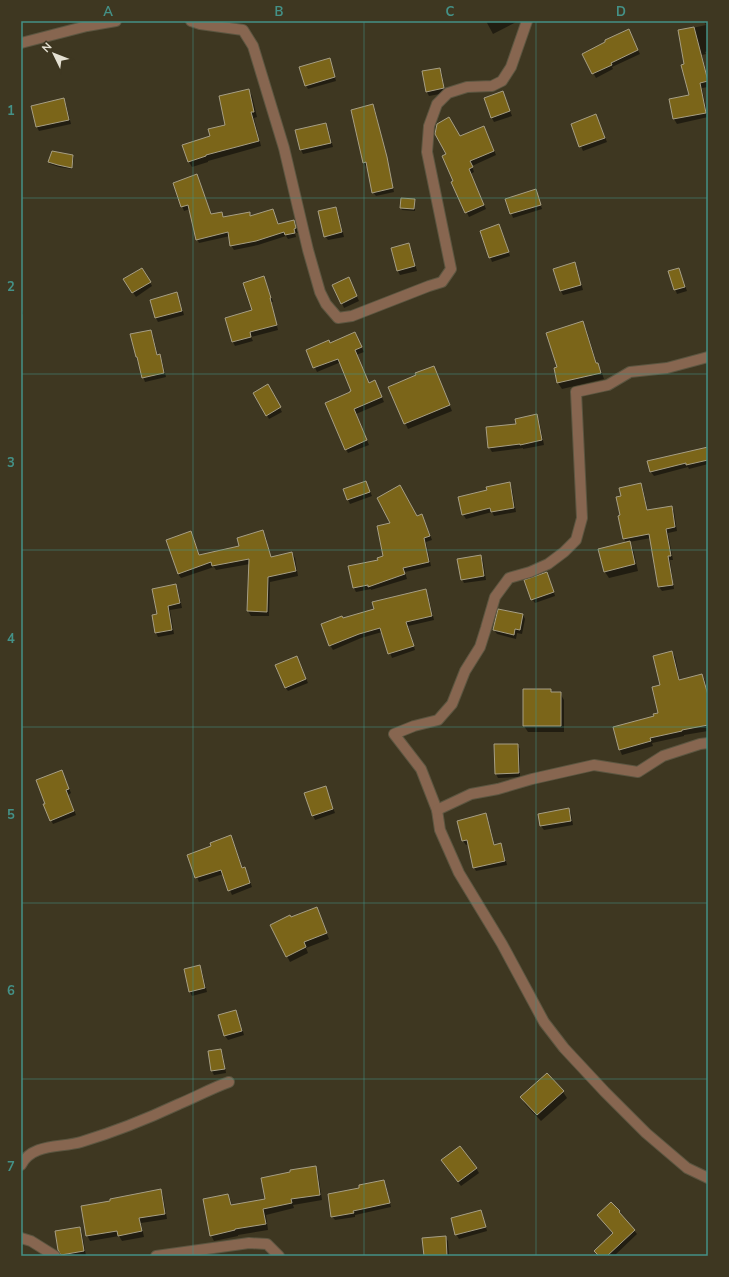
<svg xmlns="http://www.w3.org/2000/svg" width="729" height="1277" viewBox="0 0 729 1277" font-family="'Nunito Sans',sans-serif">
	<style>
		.shadow { fill: #0007 }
		.building { fill: #7b6519; stroke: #a69e84 }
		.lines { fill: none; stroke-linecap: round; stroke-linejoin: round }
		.street-casing { stroke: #5c5641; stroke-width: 12 }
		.street { stroke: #876650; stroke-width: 10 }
		.grid { fill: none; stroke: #449187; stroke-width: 1; stroke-opacity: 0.55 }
		.neatline { fill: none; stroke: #449187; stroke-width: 1.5 }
		.grid-label { font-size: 13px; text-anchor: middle; font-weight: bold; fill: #449187 }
	</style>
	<rect width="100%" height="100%" fill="#3e3721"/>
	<!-- shadow -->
	<g class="shadow">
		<path d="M486,21h32l-25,13z"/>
		<path d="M706,21h2v30l-3,1 1,2 -4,1 6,24v8l-6,1 6,29 -31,7 -3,-5 16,-23 -11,-65 27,-6 -2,-3z"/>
		<path d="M630,35l10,19 -28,13 1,2 -17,9 -13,-24z"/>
		<path d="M331,64l5,17 -28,8 -2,-4z"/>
		<path d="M439,69l3,4 3,20 -16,3 -2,-4z"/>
		<path d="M249,90l3,6 5,21 -3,1 7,28 -53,15v1l-16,5 -3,-5 -5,-16 27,-10 15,-10z"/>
		<path d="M503,93l9,23 -18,6 -2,-4z"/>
		<path d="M64,99l2,5 5,20 -32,7 -2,-4z"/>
		<path d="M373,105l2,4 19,83 -18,4 -3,-4 -5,-26 -2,1 -2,-4z"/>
		<path d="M598,120l9,22 -24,9 -11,-26z"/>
		<path d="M326,124l2,4 5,19 -30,7 -2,-4 -5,-19z"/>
		<path d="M486,132l10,23 -24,11 2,6 -4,2 16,35 -17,8 -17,-35 2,-1 6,-43z"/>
		<path d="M73,156l1,2 -2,11 -13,-2 -9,-3 -1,-2z"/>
		<path d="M197,176l14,39 10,-2 3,5 25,-5 2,4 22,-7 6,15 15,-4 4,12h-3l1,4 -8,2 -2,-3 -28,9 -24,5 -3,-5 -1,-9 -31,7 -2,-4 -7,-30 -6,2 -10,-27z"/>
		<path d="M536,191l6,18 -29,9 -6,-18z"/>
		<path d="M414,200l1,2v9l-13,-1 -1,-2z"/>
		<path d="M336,208l2,4 6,25 -16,3 -3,-4z"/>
		<path d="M499,225l11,31 -18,6 -11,-31z"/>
		<path d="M408,244l3,4 6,23 -17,4 -2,-4 -6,-22z"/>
		<path d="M574,264l3,4 6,22 -20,5 -2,-4 -7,-22z"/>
		<path d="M142,269l10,17 -16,11 -11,-17z"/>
		<path d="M679,269l8,22 -10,3 -8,-22z"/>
		<path d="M266,282l7,20h-2l7,28 -27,7 2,4 -18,5 -2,-4 -7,-24 28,-7z"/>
		<path d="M351,283l8,18 -15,7 -2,-5z"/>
		<path d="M177,294l2,4 5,17 -26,7 -2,-4z"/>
		<path d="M21,305l2,9 -2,1z"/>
		<path d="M582,322l4,6 11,36h1l3,6 3,9 -42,10 -4,-6 -3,-14 3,-1z"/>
		<path d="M151,331l2,4 5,21 2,-1 2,5 4,17 -21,5 -9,-25z"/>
		<path d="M357,337l7,15 -8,3 13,29 8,2 7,16 -28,12 13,31 -21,8 -2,-4 6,-58 -11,-29 -24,10 -10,-22z"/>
		<path d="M436,373l16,38 -44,18 -19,-42z"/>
		<path d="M268,386l14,26 -13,7 -15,-26z"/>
		<path d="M536,415l3,5 5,25 -21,4v-1l-31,4 -3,-5 28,-22z"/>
		<path d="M708,448v16l-19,5 -1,-2 -34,9 -3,-4 -2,-10z"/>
		<path d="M366,482l6,14 -22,8 -6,-14z"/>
		<path d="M509,484l3,4 4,24 -22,4 -2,-4 -26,7 -3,-5 25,-24z"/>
		<path d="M641,484l2,4 5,23 23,-4 3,4 3,20 -9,2 5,27h-3l4,29 -12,2 -3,-4 -8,-49 -22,4 4,7 5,22 -29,7 -4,-6 21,-29 -2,-5 -3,-22 1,-19z"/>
		<path d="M417,517l7,2 8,21 -6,2 5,24 -26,6 2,7 -36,11v-1l-15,3 -2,-4 -4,-21 29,-7 6,-3 7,-33z"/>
		<path d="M263,532l3,5 5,21 21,-5 3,5 3,18 -28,6 -1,34h-18l-3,-5 2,-47 -34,6 -2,-3 -33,11 -3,-4 13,-41 9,23 41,-9z"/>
		<path d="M480,556l3,4 3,20 -22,3 -2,-4z"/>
		<path d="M549,577l6,19 -20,7 -3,-4z"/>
		<path d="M176,585l2,4 4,19 -12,2 4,24 -16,3 -2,-4 2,-18z"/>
		<path d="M425,590l3,5 6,25 -26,6 7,24 -23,8 -10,-26 -21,6 -28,12 -3,-5 45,-35z"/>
		<path d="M523,615l2,4 -3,15 -5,-1 -1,6 -19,-5 -3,-4z"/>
		<path d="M672,652l3,5 5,24 22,-6 3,5 3,12v39l-24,4v1l-32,7 1,3 -31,9 -2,-5 -6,-22 41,-12 4,-2 2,-29z"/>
		<path d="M297,657l11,26 -20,8 -3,-4z"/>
		<path d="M550,690l2,3h8l4,7v32h-36l-4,-6z"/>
		<path d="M517,745l3,4v28l-22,1 -2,-4z"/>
		<path d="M62,772l9,21 -3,2 8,20 -23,9 -2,-4 -5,-16z"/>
		<path d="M325,787l10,26 -20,7 -2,-5z"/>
		<path d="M568,809l3,4 2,12 -29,5 -3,-4 -2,-11z"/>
		<path d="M485,814l3,5 7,27 6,-2 2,5 4,16 -31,6 -2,-4 -5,-23 -3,1 -3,-4z"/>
		<path d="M231,837l12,32 4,4 5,14 -20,8 -9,-21 -24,8 -11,-26 24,-9z"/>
		<path d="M317,909l12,30 -23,9 2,5 -18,9 -3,-6 4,-37z"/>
		<path d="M200,967l2,4 5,21 -15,4 -2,-4z"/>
		<path d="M236,1011l2,4 6,20 -16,5 -3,-4 -6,-20z"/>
		<path d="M221,1050l2,5 3,18 -12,2 -2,-4 -3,-19z"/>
		<path d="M563,1092l4,6 -26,23 -16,-17 -4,-7z"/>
		<path d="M442,1161l34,7 3,5 -18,13z"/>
		<path d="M315,1167l3,6 4,27 -29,5 1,3 -28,7 2,15 -30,5v1l-24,5 -3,-6 17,-40 3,6 1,5 35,-6 24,-28z"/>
		<path d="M384,1181l2,4 5,22 -36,8v2l-20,3 -3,-4 29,-27z"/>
		<path d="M160,1190l3,5 4,24 -26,4 3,14 -22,4 -3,-5 -29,5 -3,-6 25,-33z"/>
		<path d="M611,1203l26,31 -23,22h-16l-3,-5 19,-17 -16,-19z"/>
		<path d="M481,1211l2,5 4,15 -28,8 -3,-5z"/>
		<path d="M80,1228l2,4 4,24h-23l-4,-6z"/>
		<path d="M445,1237l3,4 1,15h-24z"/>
	</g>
	<!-- building -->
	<g class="building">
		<path d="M694,27l14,54 -8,2 6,30 -33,6 -4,-20 20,-4 -8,-30 3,-1 -6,-34z"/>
		<path d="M629,29l9,21 -27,13 1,2 -20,9 -10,-20 23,-12v-2z"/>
		<path d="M330,58l5,19 -30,9 -6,-19z"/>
		<path d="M440,68l4,20 -18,4 -4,-21z"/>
		<path d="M249,89l5,23h-3l8,29 -53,14v1l-18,6 -6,-17 28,-9 -2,-7 17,-4 -6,-29z"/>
		<path d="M503,91l7,20 -19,7 -7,-20z"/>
		<path d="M64,98l5,22 -33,7 -5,-21z"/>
		<path d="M373,104l14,53 6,31 -21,5 -6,-31 -3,1 -12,-53z"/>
		<path d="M596,114l9,24 -26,9 -8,-23z"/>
		<path d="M449,117l11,19 24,-10 10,25 -24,10 3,6 -4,2 15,36 -19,8 -14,-31 2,-1 -11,-25 4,-2 -11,-20 2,-10z"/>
		<path d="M326,123l5,20 -31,7 -5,-20z"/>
		<path d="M52,151l21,4 -1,13 -14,-3 -10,-3z"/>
		<path d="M197,174l14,40 11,-2 1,5 27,-5v4l23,-7 5,15 16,-4 2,8 -2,1 1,4 -10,2 -1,-3 -28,9 -26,5 -2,-14 -32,8 -8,-35 -7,2 -8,-24z"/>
		<path d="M536,189l5,16 -31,9 -5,-15z"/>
		<path d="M401,198l14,1 -1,10 -14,-1z"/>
		<path d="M336,207l6,25 -18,5 -6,-26z"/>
		<path d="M499,224l10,28 -20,6 -9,-27z"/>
		<path d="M409,243l6,23 -18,5 -6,-23z"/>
		<path d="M575,262l6,23 -21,6 -7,-22z"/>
		<path d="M142,268l9,14 -19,11 -9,-14z"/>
		<path d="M679,268l6,19 -11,3 -6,-19z"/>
		<path d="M264,276l7,22h-1l7,27 -27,7 1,5 -19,5 -7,-24 27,-8 -9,-27z"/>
		<path d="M349,277l8,19 -16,8 -9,-19z"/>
		<path d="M177,292l5,19 -27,7 -5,-18z"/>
		<path d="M583,321l13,42h2l3,10 -44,10 -3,-15 3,-1 -11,-34z"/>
		<path d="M151,330l6,25 3,-1 4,19 -22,5 -5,-21h-1l-6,-23z"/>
		<path d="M355,332l7,15 -7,3 14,33 6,-3 7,17 -28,12 13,31 -22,10 -20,-47 25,-11v-1h1l-13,-32 -25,9 -7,-18 23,-10 1,3z"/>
		<path d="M434,366l16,39 -46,19 -16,-37 28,-12 -1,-2z"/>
		<path d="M268,384l13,23 -15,9 -13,-23z"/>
		<path d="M537,414l5,26 -22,5v-1l-32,4 -2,-21 30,-3 -1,-5z"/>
		<path d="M708,447v13l-22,5v-2l-36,9 -3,-11z"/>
		<path d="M366,481l4,11 -23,8 -4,-11z"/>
		<path d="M510,482l4,26 -23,4 -1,-4 -28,7 -4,-18 29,-7 -1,-3z"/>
		<path d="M641,483l6,27 25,-4 3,21 -9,2 5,27h-3l5,29 -15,2 -9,-53 -26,5 -5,-23 2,-1 -4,-18 5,-1 -2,-8z"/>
		<path d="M400,485l17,31 5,-2 8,22 -6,2 5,24 -26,6 2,6 -37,13v-2l-15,3 -5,-22 30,-6 -1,-2 6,-2 -6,-30 13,-3 -13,-25z"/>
		<path d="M263,530l8,27 21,-5 4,19 -28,6 -1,35 -20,-1 2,-52 -37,7 -1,-4 -33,12 -12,-34 25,-9 8,24 40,-9 -2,-8z"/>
		<path d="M630,541l5,23 -31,8 -6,-23z"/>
		<path d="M481,555l3,21 -23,4 -4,-21z"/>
		<path d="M547,572l7,20 -23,8 -7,-20z"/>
		<path d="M176,584l4,19 -12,3 4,24 -17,3 -3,-18 5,-1 -5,-25z"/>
		<path d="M426,589l6,27 -26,6 8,24 -26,8 -8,-26 -21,6 -30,12 -8,-22 21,-8 1,2 31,-9 -2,-7z"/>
		<path d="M498,609l25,5 -3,16 -5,-1 -1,6 -21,-5z"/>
		<path d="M672,651l7,29 23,-6 6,21v30l-26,5v1l-32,7 1,3 -32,9 -6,-23 41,-11 -1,-2 5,-1 -6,-26 8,-2 -7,-29z"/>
		<path d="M297,656l9,23 -21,9 -10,-23z"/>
		<path d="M523,689h28v3h10v34h-38z"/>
		<path d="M494,744h24l1,29 -24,1z"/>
		<path d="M62,770l7,19 -3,1 8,21 -24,10 -7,-17h2l-9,-24z"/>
		<path d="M326,786l7,23 -21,7 -8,-23z"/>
		<path d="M569,808l2,13 -31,5 -2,-12z"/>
		<path d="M486,813l8,32 7,-2 4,18 -32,7 -6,-28 -5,1 -5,-20z"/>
		<path d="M231,835l11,33 3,-1 5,16 -22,8 -7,-21 -26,8 -8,-23 24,-9 -1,-3z"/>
		<path d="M317,907l10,26 -23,9 2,5 -20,10 -16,-32 20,-10 1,2z"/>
		<path d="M200,965l5,23 -16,4 -5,-23z"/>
		<path d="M236,1010l6,21 -18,5 -6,-21z"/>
		<path d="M221,1049l4,20 -14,2 -3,-20z"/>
		<path d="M547,1073l17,18 -27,24 -17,-18z"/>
		<path d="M460,1146l17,22 -19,14 -17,-22z"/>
		<path d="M316,1166l4,29 -29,4 1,4 -29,6 3,15 -31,5v1l-25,6 -7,-37 25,-5 3,11 34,-6 -4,-21 29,-6v-2z"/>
		<path d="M384,1180l6,23 -37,8 1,2 -23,4 -3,-23 31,-6v-3z"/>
		<path d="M161,1189l4,25 -26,4 3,13 -24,5 -1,-5 -31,5 -5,-30 29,-5v-2z"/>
		<path d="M611,1202l9,9 -1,1 16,18 -28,26h-8l-5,-5 19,-18 -16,-18z"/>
		<path d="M481,1210l5,17 -31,8 -4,-17z"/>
		<path d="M80,1227l4,24 -23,4 -3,-5 -3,-19z"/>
		<path d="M446,1236l1,20h-23l-2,-18z"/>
	</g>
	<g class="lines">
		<!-- street casing -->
		<g class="street-casing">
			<g id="street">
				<path d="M191,21l9,3 43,6 10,16 31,102 24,102 12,42 6,12 12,14 14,-2 77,-30 13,-4 9,-13 -24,-117 2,-26 8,-22 11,-11 19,-6 25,-1 10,-5 9,-14 16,-46"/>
				<path d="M21,43l66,-17 29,-5"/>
				<path d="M708,357l-41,11 -37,4 -22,13 -32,7 6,126 -6,22 -12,12 -16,12 -18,8 -21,6 -14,19 -9,31 -6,19 -15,24 -13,33 -14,16 -24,6 -20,8 27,35 16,41 3,20 19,43 43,71 42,78 20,26 41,44 41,41 41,35 21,10"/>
				<path d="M437,810l34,-16 27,-5 34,-10 62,-14 44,7 25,-16 37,-12 8,-1"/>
				<path d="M21,1165c11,-22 40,-17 60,-23 33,-10 66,-23 98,-38 17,-7 33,-16 50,-22"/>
				<path d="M21,1238l10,3 24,15"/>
				<path d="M156,1256l93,-13 18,1 12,12"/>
			</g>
		</g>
		<!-- street -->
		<use href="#street" class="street"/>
	</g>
	<!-- grid -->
	<path class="grid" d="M193,21v1235M364,21v1235M536,21v1235M21,198h687M21,374h687M21,550h687M21,727h687M21,903h687M21,1079h687"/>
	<!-- border -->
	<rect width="729" height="1277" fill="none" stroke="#3e3721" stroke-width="44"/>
	<!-- north arrow -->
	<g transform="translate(54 54) rotate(313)" stroke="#3e3721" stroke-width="3" paint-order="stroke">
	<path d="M0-3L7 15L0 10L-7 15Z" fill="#e5e1d3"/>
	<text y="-6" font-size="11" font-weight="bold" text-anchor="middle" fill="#e5e1d3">N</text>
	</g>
	<rect x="22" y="22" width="685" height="1233" class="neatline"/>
	<g class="grid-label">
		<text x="108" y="16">A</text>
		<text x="279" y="16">B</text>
		<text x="450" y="16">C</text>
		<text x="621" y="16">D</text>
		<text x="11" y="115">1</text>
		<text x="11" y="291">2</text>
		<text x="11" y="467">3</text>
		<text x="11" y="643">4</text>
		<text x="11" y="819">5</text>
		<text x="11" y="995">6</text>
		<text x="11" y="1171">7</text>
	</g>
</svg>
